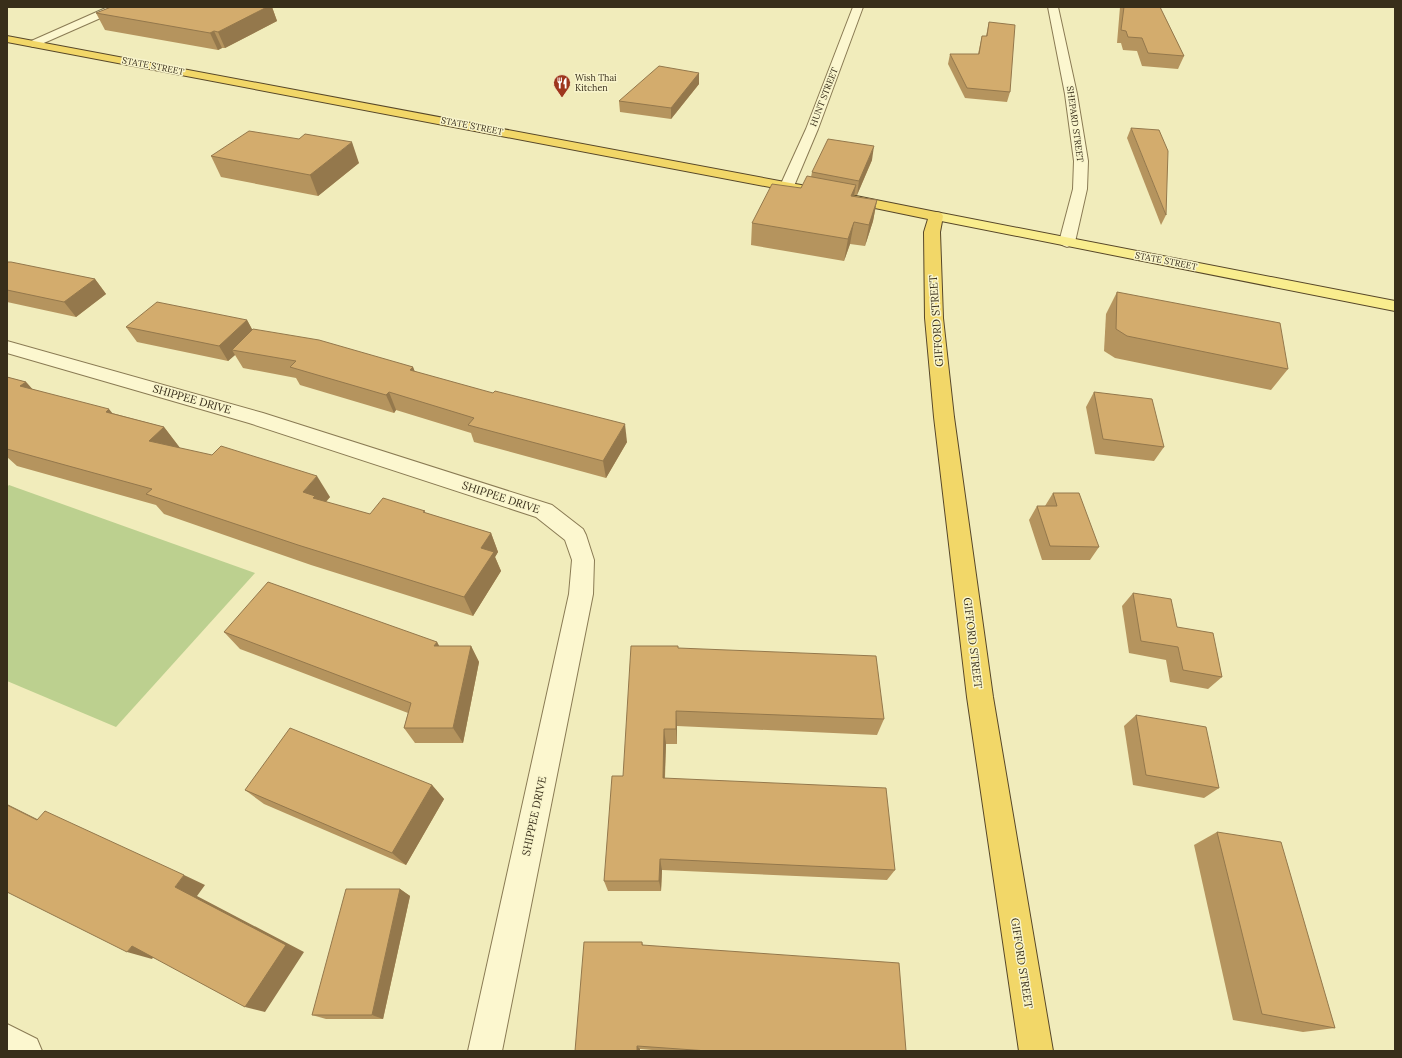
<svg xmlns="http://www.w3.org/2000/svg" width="1402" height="1058" viewBox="0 0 1402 1058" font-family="Lora,serif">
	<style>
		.green { fill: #bcd08f }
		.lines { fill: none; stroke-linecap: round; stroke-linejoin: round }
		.minor-casing { stroke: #8a7b54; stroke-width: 2 }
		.primary-casing { stroke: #574729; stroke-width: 2 }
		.trunk-casing { stroke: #574729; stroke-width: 2 }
		.minor { fill: #fcf7cf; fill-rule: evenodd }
		.primary { fill: #f9ed8e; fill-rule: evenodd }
		.trunk { fill: #f2d768; fill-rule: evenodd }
		.wall { fill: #b5945e }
		.shaded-wall { fill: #94784c }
		.building { fill: #d3ac6d; stroke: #94784c }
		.labels { text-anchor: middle; stroke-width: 3; stroke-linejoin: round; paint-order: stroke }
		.far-street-label { font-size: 9px; fill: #382e1a; stroke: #f8f4cb }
		.far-poi-label { font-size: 9px; fill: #382e1a; stroke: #f8f4cb; text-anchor: start }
		.street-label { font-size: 11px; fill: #382e1a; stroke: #f8f4cb }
	</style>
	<rect width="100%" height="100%" fill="#f1ecbb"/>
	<!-- green -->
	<path class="green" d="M9,485l246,88 -139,154 -109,-46v-194z"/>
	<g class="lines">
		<!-- minor casing -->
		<g class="minor-casing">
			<g id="minor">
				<path d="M108,7h14l-1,2 -84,37 -4,1 -6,-3 2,-2z"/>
				<path d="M853,7h10l-45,122 -24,57 -2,3 -5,1 -5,-1 -2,-3 26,-57z"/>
				<path d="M1048,7h10l19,87 11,67 -1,28 -12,53 -3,3 -5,2 -5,-2 -3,-3 14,-53 1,-28 -9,-67z"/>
				<path d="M7,341l256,72 289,92 31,24 3,6 8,25 -1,34 -91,457h-34l101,-457 3,-34 -7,-20 -29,-23 -287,-94 -242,-70z"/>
				<path d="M7,1024l30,15 5,12h-35z"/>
			</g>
		</g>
		<!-- primary casing -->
		<g class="primary-casing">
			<path id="primary" d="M936,212l459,89v10l-464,-92 -2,-3 2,-3z"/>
		</g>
		<!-- trunk casing -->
		<g class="trunk-casing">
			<g id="trunk">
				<path d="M7,36l794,149 5,1 2,3 -2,3 -5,1 -794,-151z"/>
				<path d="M846,194l95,19 2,3 -3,16 3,86 11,99 39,280 60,354h-34l-52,-354 -33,-280 -9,-99 -1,-86 4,-13 -87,-18 -2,-3 2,-3z"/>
			</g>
		</g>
		<!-- minor -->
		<use href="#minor" class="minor"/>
		<!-- primary -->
		<use href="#primary" class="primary"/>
		<!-- trunk -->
		<use href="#trunk" class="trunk"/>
	</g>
	<!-- wall -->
	<g class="wall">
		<path d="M111,7h161l5,14 -52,27h-3l-4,2 -113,-20 -9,-17z"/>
		<path d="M1120,7h40l24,49 -6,13 -36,-3 -5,-15 -14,-1 -2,-7h-4z"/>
		<path d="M989,22l21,70 -3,10 -42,-4 -17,-34 2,-10h28l4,-18h4z"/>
		<path d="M699,73v11l-28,35 -51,-7 -1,-11z"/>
		<path d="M1131,128l35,87 -5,10 -34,-87z"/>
		<path d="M299,139l60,24 -41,33 -97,-19 -10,-21z"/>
		<path d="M872,160l-15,35h-3v1l23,4 -4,21 -8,25 -15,-2 -6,17 -93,-16 1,-22 49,-35 10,-11 1,-5z"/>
		<path d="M7,262l88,17 11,15 -30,23 -69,-15z"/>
		<path d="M1117,292l171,77 -17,21 -156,-32 -11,-7 2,-37z"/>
		<path d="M247,320l5,9 161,38 1,4 213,71 -21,36 -132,-36 -3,-9 -75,-23 -2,3 -94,-28 -4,-7 -53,-10 -8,-13 -7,6 -91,-19 -11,-15z"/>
		<path d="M7,377l19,5 6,7 80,24 52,14 16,21 150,49 -4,5 44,12 56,-1 65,20 7,19 -3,5 6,14 -28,45 -162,-51 -147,-51 -8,-9 -139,-39 -10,-9z"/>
		<path d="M1094,392l70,55 -10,14 -59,-7 -9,-47z"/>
		<path d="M1053,493l46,54 -9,13h-48l-13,-40 8,-14h8z"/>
		<path d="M1133,593l44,34 45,50 -14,12 -38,-7 -4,-22 -37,-7 -7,-47z"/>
		<path d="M224,632l213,10 2,4h32l8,16 -16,81h-48l-11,-15 4,-15 -168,-64z"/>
		<path d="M678,648l206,71 -7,16 -200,-9v18h-11l-1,34 230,92 -8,10 -225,-10 -1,21h-53l-4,-10 19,-105z"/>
		<path d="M1136,715l83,73 -15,10 -71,-13 -9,-59z"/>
		<path d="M432,785l12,14 -38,66 -142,-61 -19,-14z"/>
		<path d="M1217,832l118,196 -32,4 -70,-12 -39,-175z"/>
		<path d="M400,889l10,7 -27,123h-57l-14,-4z"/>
		<path d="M642,942l1,3 263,106h-242l-24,-2v2h-65z"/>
	</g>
	<!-- shaded-wall -->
	<g class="shaded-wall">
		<path d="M267,7h5l5,14 -52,27 -7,-16z"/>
		<path d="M214,31l8,17 -4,2 -8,-17z"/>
		<path d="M699,73v11l-28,35v-11z"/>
		<path d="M352,142l7,21 -41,33 -8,-21z"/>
		<path d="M874,146l-2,14 -15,35 2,-14z"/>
		<path d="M856,185l-4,21 -1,-10z"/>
		<path d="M877,200l-4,21 -8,25 4,-21z"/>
		<path d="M854,222l-4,22 -6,17 4,-22z"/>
		<path d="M95,279l11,15 -30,23 -12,-15z"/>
		<path d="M247,320l8,15 -23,15 3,5 -7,6 -9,-15z"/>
		<path d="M413,367l7,17 -10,-14z"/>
		<path d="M26,382l19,21 -25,-17z"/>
		<path d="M389,392l7,18 -2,3 -8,-18z"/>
		<path d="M109,409l17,21 -20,-18z"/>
		<path d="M625,424l2,18 -21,36 -3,-17z"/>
		<path d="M164,427l16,21 -31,-7z"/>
		<path d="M317,476l13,21 -8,9 -19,-14z"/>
		<path d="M491,533l7,19 -3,5 6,14 -28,45 -9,-19 17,-49z"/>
		<path d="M437,642l9,17 -12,-13z"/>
		<path d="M471,646l8,16 -16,81 -10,-15z"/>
		<path d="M676,711l1,15v18l-1,-15z"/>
		<path d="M664,729l2,15 -2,47 -1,-13z"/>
		<path d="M432,785l12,14 -38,66 -14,-12z"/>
		<path d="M7,804l56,28 -26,-12 -30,-15z"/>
		<path d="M660,859l2,11 -1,21 -2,-10z"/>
		<path d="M184,875l21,10 -8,11 107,56 -39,60 -20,-5 -70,-120z"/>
		<path d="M400,889l10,7 -27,123 -11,-4z"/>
		<path d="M132,946l24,7 -4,6 -25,-7z"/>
		<path d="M637,1046l3,3v2h-3z"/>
	</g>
	<!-- building -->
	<g class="building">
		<path d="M111,7h156l-49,25 -4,-1 -4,2 -114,-20z"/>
		<path d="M1124,7h36l24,49 -36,-3 -6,-15 -14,-1 -2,-6 -5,-1z"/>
		<path d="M989,22l26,3 -5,67 -43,-4 -17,-34h29l3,-18h5z"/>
		<path d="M659,66l40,7 -28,35 -52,-7z"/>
		<path d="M1131,128l28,2 9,21 -2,64z"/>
		<path d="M249,131l50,8 6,-5 47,8 -42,33 -99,-19z"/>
		<path d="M828,139l46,7 -15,35 -47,-9z"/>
		<path d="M807,176l49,9 -5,11 26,4 -8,25 -15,-3 -6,17 -96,-16 20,-39 29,4z"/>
		<path d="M7,262h4l84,17 -31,23 -57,-12z"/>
		<path d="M1117,292l163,31 8,46 -161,-33 -11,-7z"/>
		<path d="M157,302l90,18 -28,26 -93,-19z"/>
		<path d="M253,329l66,11 94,27 -3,3 83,23 2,-2 130,33 -22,37 -135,-36 6,-7 -85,-26 -3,3 -96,-28 6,-6 -64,-11z"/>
		<path d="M7,377l19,5 -6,4 89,23 -3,3 58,15 -15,14 63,14 9,-9 96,30 -14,16 12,4 -2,2 57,16 13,-16 42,13 -2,1 68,21 -10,15 13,4 -30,45 -166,-52 -152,-51 6,-5 -145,-40z"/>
		<path d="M1094,392l58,7 12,48 -61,-8z"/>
		<path d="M1053,493h26l20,54 -49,-1 -13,-40h20z"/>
		<path d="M268,582l169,60 -3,4h37l-18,82h-49l7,-25 -187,-71z"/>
		<path d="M1133,593l38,6 6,28 36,6 9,44 -39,-7 -5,-23 -37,-6z"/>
		<path d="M631,646h47v2l198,8 8,63 -208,-8v18h-12l-1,49 223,10 9,82 -235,-11 -1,22h-55l8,-105h11z"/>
		<path d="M1136,715l70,12 13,61 -73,-13z"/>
		<path d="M290,728l142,57 -40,68 -147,-63z"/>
		<path d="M7,805l30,15 8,-9 139,64 -9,12 111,58 -41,62 -113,-61 -5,6 -120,-60z"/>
		<path d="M1217,832l64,10 54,186 -73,-14z"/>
		<path d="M346,889h54l-28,126h-60z"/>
		<path d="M584,942h58v3l257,18 7,88h-198l-71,-5v5h-62z"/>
	</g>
	<!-- icons -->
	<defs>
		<g id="restaurant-pin" transform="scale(0.9)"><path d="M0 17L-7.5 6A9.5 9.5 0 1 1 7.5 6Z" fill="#9e361e" stroke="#f8f4cb"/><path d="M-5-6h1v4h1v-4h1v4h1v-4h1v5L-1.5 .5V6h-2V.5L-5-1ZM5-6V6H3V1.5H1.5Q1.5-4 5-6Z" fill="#fff"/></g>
	</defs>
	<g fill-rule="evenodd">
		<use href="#restaurant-pin" x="562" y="83"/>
	</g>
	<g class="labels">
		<!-- far-street labels -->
		<g class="far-street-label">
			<text transform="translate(153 66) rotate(11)" y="3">STATE STREET</text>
			<text transform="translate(824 97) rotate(-69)" y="3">HUNT STREET</text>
			<text transform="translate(1075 124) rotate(82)" y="3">SHEPARD STREET</text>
			<text transform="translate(472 126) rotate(11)" y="3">STATE STREET</text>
			<text transform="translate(1166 261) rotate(11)" y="3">STATE STREET</text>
		</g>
		<!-- far-poi labels -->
		<g class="far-poi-label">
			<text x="575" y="81">Wish Thai<tspan x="575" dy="10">Kitchen</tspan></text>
		</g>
		<!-- street labels -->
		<g class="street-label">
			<text transform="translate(936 321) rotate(-94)" y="4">GIFFORD STREET</text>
			<text transform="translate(192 399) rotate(16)" y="4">SHIPPEE DRIVE</text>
			<text transform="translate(501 497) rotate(18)" y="4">SHIPPEE DRIVE</text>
			<text transform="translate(973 643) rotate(83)" y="4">GIFFORD STREET</text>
			<text transform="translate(534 816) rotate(-78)" y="4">SHIPPEE DRIVE</text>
			<text transform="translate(1022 963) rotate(81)" y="4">GIFFORD STREET</text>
		</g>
	</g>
	<!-- border -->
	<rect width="1402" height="1058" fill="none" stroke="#382e1a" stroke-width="16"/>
</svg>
